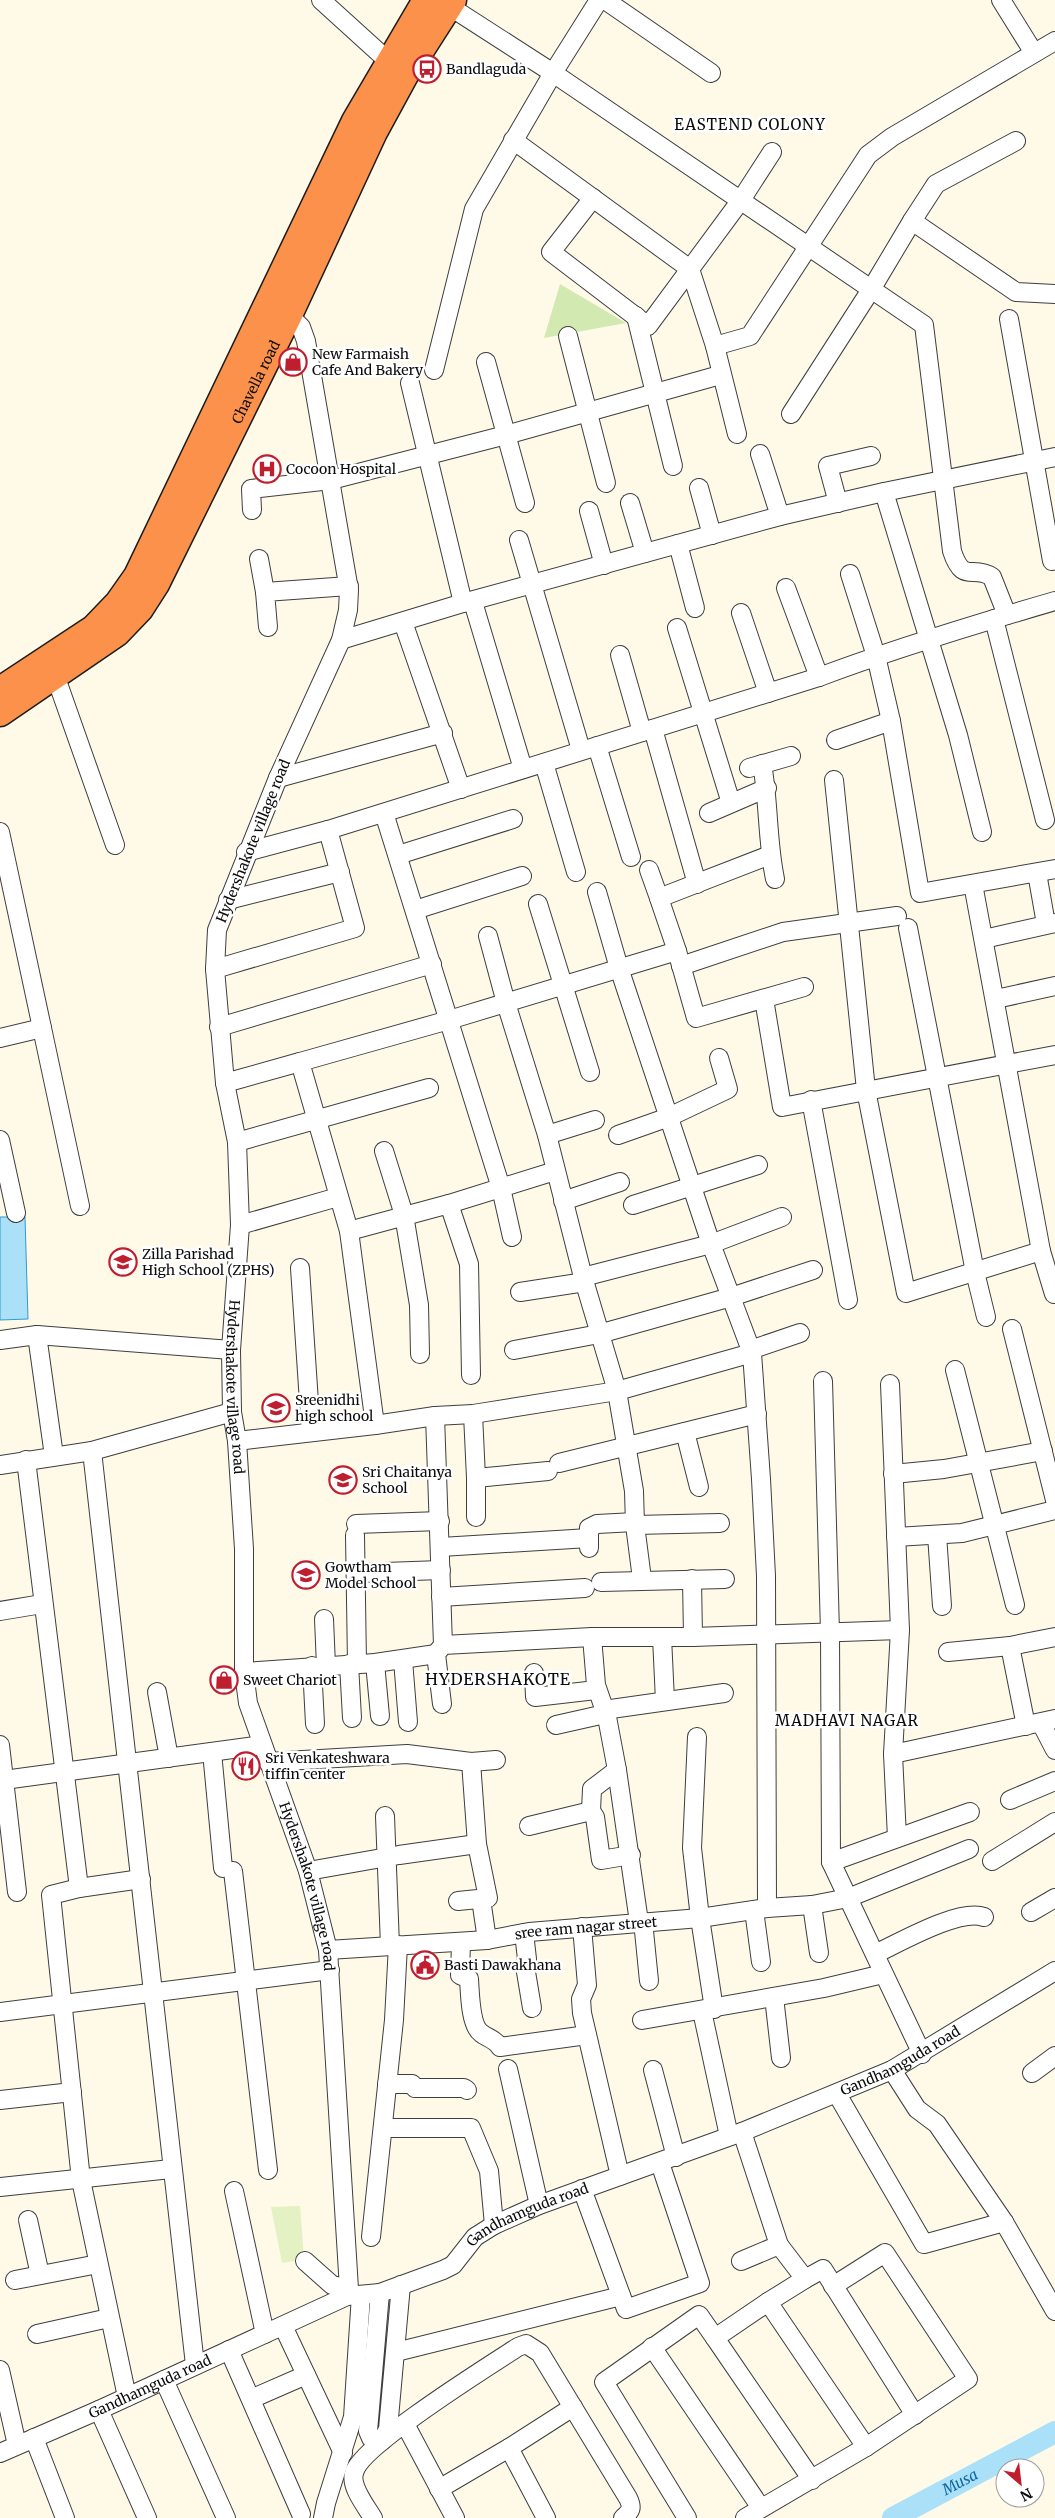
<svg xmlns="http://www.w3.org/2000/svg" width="1055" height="2518" viewBox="0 0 1055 2518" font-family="Merriweather,serif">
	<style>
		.green { fill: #d2eab1 }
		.pitch { fill: #e4f1c3 }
		.water { fill: #abe0f9; stroke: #2f9ad2 }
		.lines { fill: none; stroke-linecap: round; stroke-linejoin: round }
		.river { stroke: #abe0f9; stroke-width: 22 }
		.minor-casing { stroke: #3e3e3e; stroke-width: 20 }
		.highway-casing { stroke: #1c1c1c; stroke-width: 29 }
		.minor { stroke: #fff; stroke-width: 18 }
		.highway { stroke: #fb914a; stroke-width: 26 }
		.labels { text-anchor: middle; stroke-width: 5; stroke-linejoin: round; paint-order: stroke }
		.poi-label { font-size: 14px; fill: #0b0b0b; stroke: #fff; text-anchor: start }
		.street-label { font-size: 14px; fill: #0b0b0b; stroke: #fff }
		.neighbourhood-label { font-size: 15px; letter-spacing: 1px; fill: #0b0b0b; stroke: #fff }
		.water-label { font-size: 15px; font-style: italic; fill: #1069a0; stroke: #fff }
		.quarter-label { font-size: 16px; letter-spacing: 1px; fill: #0b0b0b; stroke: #fff }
	</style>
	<rect width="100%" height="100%" fill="#fff9e8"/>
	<!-- green -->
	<path class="green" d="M560,284l66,39 -82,15z"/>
	<!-- pitch -->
	<path class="pitch" d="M300,2206l4,53 -22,4 -11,-56z"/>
	<!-- water -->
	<path class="water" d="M0,1217h25l3,102 -28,1z"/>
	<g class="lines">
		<!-- river -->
		<path class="river" id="s1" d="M893,2518l162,-86"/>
		<!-- minor casing -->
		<g class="minor-casing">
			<g id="minor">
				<path d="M321,0l76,69"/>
				<path d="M605,0l106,73"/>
				<path d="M1001,0l33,53"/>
				<path d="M449,6l104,67 371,252 28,226c11,34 21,13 40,26l15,38"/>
				<path d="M513,140l177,129 25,77 22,88"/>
				<path d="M593,198l-42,54 97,74 93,-126 31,-48"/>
				<path d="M912,221l104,71 39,2"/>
				<path id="s2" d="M282,308l19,19 5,14 43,249 -1,20 -7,30 -63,138 -61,152 -2,39 10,114 12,59 3,83 -9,125 1,62 5,29 7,108v123l4,31 60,168 20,79 21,339 -2,7"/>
				<path d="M636,316l37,150"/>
				<path d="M1009,319l43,242"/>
				<path d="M568,336l38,147"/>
				<path d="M715,346l35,-10 118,-181 24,-18 163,-96"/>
				<path d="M486,362l39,141"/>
				<path d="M434,370l40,-161 79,-136 46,-73"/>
				<path d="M410,383l53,220"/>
				<path d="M791,414l81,-126 40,-67 24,-37 80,-43"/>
				<path d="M760,454l20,62"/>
				<path d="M699,488l13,47"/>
				<path d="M884,492l74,243 24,97"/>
				<path d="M630,503l15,50"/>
				<path d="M838,503l-10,-37 43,-10"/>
				<path d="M252,510l-1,-21 80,-9 175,-45 214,-60"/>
				<path d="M589,511l15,54"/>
				<path d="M519,540l62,210"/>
				<path d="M678,544l17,64"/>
				<path d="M259,559l6,33"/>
				<path d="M850,574l26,82 15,65 29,172 135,-24"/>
				<path d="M786,588l33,89"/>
				<path d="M473,602l50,167"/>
				<path d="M741,613l27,80"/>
				<path d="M994,619l51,201"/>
				<path d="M403,622l58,167"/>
				<path d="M268,627l-3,-35 84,-6"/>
				<path d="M677,628l54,175"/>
				<path d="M341,640l122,-37 317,-87 104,-24 171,-35"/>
				<path d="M620,655l22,77"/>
				<path d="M55,675l60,170"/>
				<path d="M653,729l44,155"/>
				<path d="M836,740l55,-19"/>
				<path d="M597,746l34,111"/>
				<path d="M544,763l32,109"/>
				<path d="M762,764c7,38 5,77 13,115"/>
				<path d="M749,768l42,-12"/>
				<path d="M278,778l165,-45"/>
				<path d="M834,780l32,310 40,203 135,-42"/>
				<path d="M384,813l117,375 11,49"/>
				<path d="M709,813l58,-25"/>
				<path d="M0,832l42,196"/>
				<path d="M246,852l82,-22 491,-153c77,-29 157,-53 236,-76"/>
				<path d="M398,855l115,-36"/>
				<path d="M770,855l-111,43 18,53 19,67 108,-31"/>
				<path d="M649,870l10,28"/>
				<path d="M1037,873l9,51"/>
				<path d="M973,884l68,367 13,43"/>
				<path d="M597,892l22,76 92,276 41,109 9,126 5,97 1,332"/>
				<path d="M228,900l112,-28"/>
				<path d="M538,904l52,168"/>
				<path d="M415,910l107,-34"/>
				<path d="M908,928l67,344 11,45"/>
				<path d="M488,936l18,67 41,132 36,142 34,114 17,100 1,34 7,54"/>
				<path d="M984,939l71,-16"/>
				<path d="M681,966l102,-34 114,-16"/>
				<path d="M215,969l140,-41 -27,-98"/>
				<path d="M764,999l18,108 273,-52"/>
				<path d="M996,999l59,-13"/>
				<path d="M219,1027l213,-63"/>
				<path d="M0,1038l42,-10 38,178"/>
				<path d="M225,1083l75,-21"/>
				<path d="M811,1100l37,200"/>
				<path d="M547,1135l48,-15"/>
				<path d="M618,1135l51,-18 59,-28 -9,-31"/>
				<path d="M0,1140l16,73"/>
				<path d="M237,1142l192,-54"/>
				<path d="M384,1151l20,64 15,90 1,49"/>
				<path d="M563,1201l57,-19"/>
				<path d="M449,1204l20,60 2,111"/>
				<path d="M633,1205l125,-40"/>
				<path d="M240,1225l98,-28"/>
				<path d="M349,1231l100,-27 106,-33"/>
				<path d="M300,1268l11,164"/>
				<path d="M583,1277l128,-33 71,-27"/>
				<path d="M520,1292l65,-10"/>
				<path d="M1012,1329l43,171"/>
				<path d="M37,1335l17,121"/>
				<path d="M0,1340l37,-5 194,15"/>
				<path d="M514,1350l85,-16 132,-37 82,-27"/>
				<path d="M750,1350l50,-17"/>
				<path d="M955,1370l60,235"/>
				<path d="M823,1381l7,251 1,230 91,192"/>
				<path d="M890,1384l10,246 -7,124 4,84"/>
				<path d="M473,1414l3,64"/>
				<path d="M435,1416l8,229 -7,9 6,50"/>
				<path d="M375,1425l-26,-194 -49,-169 149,-42 228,-69"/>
				<path d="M685,1432l14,55"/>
				<path d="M237,1441l138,-16 60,-9 38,-2 144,-23 135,-38"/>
				<path d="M92,1451l103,914"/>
				<path d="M26,1460l53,428"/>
				<path d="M559,1463l198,-49"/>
				<path d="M0,1465l92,-14 140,-39"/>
				<path d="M893,1474l51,-5 99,-18"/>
				<path d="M476,1517v-39l72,-7"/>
				<path d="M356,1524l84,-3"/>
				<path d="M635,1525l85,-2"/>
				<path d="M355,1535l2,129"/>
				<path d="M937,1535l5,71"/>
				<path d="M896,1537l66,-4 93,-23"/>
				<path d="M441,1547l148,-9"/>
				<path d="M589,1548v-20l8,-4 38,-2"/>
				<path d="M356,1573l85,-3"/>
				<path d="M692,1579l1,58"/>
				<path d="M601,1582l124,-3"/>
				<path d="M441,1597l144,-9"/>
				<path d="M0,1611l42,-7"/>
				<path d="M324,1619l2,47"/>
				<path d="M592,1637l4,48 11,32 10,53 22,152"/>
				<path d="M662,1637l3,64"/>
				<path d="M443,1645l149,-8h101l207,-7"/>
				<path d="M1010,1646l16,80"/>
				<path d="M948,1652l62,-6 45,-9"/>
				<path d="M403,1660l5,62"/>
				<path d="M375,1663l5,53"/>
				<path d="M349,1664l3,54"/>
				<path d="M312,1666l3,58"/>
				<path d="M244,1672l131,-9 61,-9"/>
				<path d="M534,1673l1,24 61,-7"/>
				<path d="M157,1692l12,66"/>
				<path d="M604,1710l120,-17"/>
				<path d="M1041,1723l14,27"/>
				<path d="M556,1725l49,-11"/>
				<path d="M697,1737l-5,111 8,70 14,91"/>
				<path d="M0,1745l17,147"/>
				<path d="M212,1752l11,116"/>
				<path d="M893,1754l162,-35"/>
				<path d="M268,1762l139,-8 64,8 6,82 11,54 -30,3"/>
				<path d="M471,1762l25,-2"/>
				<path d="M4,1780l258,-35"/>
				<path d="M1010,1800l45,-19"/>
				<path d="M591,1811l1,-22 25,-19"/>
				<path d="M385,1816l5,130"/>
				<path d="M529,1826l62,-15 4,6 6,43 30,-5"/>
				<path d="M992,1861l63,-39"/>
				<path d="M831,1862l139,-50"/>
				<path d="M233,1871l35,299"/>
				<path d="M308,1871l91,-16 78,-11"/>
				<path d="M481,1899l6,41"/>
				<path d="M812,1905l7,48"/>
				<path d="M754,1910l7,52"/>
				<path d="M1031,1912l24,-14"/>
				<path d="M643,1921l6,60"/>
				<path d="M582,1927l5,58 -6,14 1,14 38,163"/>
				<path d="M524,1933l3,26 -2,7 7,42"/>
				<path d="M461,1942l-1,33 9,4c1,13 1,46 12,54 6,5 14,6 19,14l87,-12"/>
				<path id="s3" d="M328,1950l159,-10 42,-8 171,-14 67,-10 45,-3 36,-7 121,-49"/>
				<path d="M875,1954c24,-11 84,-46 109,-37"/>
				<path d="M774,1997l7,61"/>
				<path d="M702,2011l27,125"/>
				<path d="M0,2012l330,-42"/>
				<path d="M642,2020l182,-32 59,-14"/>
				<path d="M508,2069l31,136"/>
				<path d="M653,2070l23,87"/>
				<path d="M892,2070l25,39 20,15 67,98 51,89"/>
				<path d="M1032,2073l23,-17"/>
				<path d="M387,2084h25l3,4h49l3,2"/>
				<path d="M837,2094l87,150 80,-22"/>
				<path d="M0,2100l72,-8"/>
				<path d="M383,2128h88l18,43 5,54"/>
				<path d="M742,2132l37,113 26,34 18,-10 92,146"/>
				<path d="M0,2187l171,-18"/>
				<path d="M582,2189l44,120 74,-26 -40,-120"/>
				<path d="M234,2191l31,143"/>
				<path d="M28,2220l12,55"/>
				<path d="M371,2237l23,-217 4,-75"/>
				<path d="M305,2261l27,24 17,4"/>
				<path d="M741,2261l38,-16"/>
				<path d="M805,2279l-37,23 98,145"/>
				<path d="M15,2280l83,-16"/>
				<path d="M380,2293l-12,138 3,7 11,3 6,-12 13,-144"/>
				<path d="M283,2326l60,127"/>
				<path d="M37,2334l72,-16"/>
				<path d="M715,2338l97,142"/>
				<path d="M652,2347l109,161"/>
				<path d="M229,2350l72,164"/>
				<path d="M396,2352l225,-56"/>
				<path d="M0,2370l17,75"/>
				<path d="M164,2380l62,138"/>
				<path d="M127,2397l-46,-217 -30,-285 28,-7 62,-9"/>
				<path d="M251,2399l55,-24"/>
				<path d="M99,2410l48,108"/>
				<path d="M405,2424l50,94"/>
				<path d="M34,2438l31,80"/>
				<path d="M509,2448l37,70"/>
				<path id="s4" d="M0,2453l99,-43 248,-114 33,-3 63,-23 10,-5 22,-28 19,-12 45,-20 203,-73 150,-62 163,-99"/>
				<path d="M439,2489l70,-41 64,-41"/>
				<path d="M323,2518l3,-15 27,-86 8,-122"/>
				<path d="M373,2518c-7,-12 -23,-31 -19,-45 6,-27 135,-107 164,-126l8,-3 14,9 88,145c5,10 3,13 -5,20"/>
				<path d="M687,2518l-83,-136 95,-67 16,23 53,-36"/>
				<path d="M745,2518l121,-71 102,-68 -83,-126 -52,33"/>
			</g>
		</g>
		<!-- highway casing -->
		<g class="highway-casing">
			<g id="highway">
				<path d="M0,690l94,-62 24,-25 19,-27 218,-455 71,-121"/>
				<path id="s5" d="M0,713l117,-80 23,-24 16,-25 133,-269 85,-183 31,-57 48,-75"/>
			</g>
		</g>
		<!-- minor -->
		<use href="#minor" class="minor"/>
		<!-- highway -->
		<use href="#highway" class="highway"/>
	</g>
	<!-- icons -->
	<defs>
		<g id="bus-ring" transform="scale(1.4375)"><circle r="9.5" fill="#fff" stroke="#bf1e2f" stroke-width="1.5"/><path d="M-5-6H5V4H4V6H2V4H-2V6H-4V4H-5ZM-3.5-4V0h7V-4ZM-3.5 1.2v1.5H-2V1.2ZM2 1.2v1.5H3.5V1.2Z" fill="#bf1e2f"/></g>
		<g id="shop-ring" transform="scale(1.4375)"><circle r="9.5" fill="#fff" stroke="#bf1e2f" stroke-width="1.5"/><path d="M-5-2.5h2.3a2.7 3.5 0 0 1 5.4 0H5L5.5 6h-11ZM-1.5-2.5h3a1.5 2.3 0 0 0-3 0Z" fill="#bf1e2f"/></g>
		<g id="hospital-ring" transform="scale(1.4375)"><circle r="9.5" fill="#fff" stroke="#bf1e2f" stroke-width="1.5"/><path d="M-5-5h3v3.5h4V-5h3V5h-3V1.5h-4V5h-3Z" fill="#bf1e2f"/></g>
		<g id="school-ring" transform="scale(1.4375)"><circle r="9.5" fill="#fff" stroke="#bf1e2f" stroke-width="1.5"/><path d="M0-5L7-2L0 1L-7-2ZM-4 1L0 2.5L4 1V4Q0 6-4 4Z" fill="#bf1e2f"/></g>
		<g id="restaurant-ring" transform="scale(1.4375)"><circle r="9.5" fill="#fff" stroke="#bf1e2f" stroke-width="1.5"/><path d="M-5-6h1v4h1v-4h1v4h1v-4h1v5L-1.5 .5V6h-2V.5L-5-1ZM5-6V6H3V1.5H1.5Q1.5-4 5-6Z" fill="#bf1e2f"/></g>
		<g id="civic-ring" transform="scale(1.4375)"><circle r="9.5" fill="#fff" stroke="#bf1e2f" stroke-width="1.5"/><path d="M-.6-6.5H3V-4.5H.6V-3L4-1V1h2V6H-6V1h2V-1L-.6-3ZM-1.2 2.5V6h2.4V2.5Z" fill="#bf1e2f"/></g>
	</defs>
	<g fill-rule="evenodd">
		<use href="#bus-ring" x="427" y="69"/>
		<use href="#shop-ring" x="293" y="362"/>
		<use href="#hospital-ring" x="267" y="469"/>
		<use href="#school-ring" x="123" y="1262"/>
		<use href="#school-ring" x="276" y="1408"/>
		<use href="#school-ring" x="343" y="1480"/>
		<use href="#school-ring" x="306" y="1575"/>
		<use href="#shop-ring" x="224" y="1680"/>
		<use href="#restaurant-ring" x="246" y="1766"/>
		<use href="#civic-ring" x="425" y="1965"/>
	</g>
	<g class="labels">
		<!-- poi labels -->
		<g class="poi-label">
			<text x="446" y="74">Bandlaguda</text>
			<text x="312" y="359">New Farmaish<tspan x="312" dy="16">Cafe And Bakery</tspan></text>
			<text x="286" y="474">Cocoon Hospital</text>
			<text x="142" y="1259">Zilla Parishad<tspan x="142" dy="16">High School (ZPHS)</tspan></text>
			<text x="295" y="1405">Sreenidhi<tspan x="295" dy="16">high school</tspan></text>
			<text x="362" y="1477">Sri Chaitanya<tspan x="362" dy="16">School</tspan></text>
			<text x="325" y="1572">Gowtham<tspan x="325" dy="16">Model School</tspan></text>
			<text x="243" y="1685">Sweet Chariot</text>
			<text x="265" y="1763">Sri Venkateshwara<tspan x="265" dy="16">tiffin center</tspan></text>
			<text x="444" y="1970">Basti Dawakhana</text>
		</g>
		<!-- street labels -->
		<g class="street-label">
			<text dy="5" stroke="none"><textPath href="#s5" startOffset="430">Chavella road</textPath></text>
			<text transform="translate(253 841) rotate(-68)" y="5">Hydershakote village road</text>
			<text dy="5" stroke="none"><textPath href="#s2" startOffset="1120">Hydershakote village road</textPath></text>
			<text dy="5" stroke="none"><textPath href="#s2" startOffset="1630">Hydershakote village road</textPath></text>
			<text dy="5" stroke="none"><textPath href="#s3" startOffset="259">sree ram nagar street</textPath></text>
			<text dy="5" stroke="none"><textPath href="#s4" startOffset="989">Gandhamguda road</textPath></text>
			<text dy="5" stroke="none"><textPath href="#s4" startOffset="585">Gandhamguda road</textPath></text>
			<text dy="5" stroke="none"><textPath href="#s4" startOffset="164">Gandhamguda road</textPath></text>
		</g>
		<!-- neighbourhood labels -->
		<g class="neighbourhood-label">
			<text x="750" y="130">EASTEND COLONY</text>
			<text x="847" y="1726">MADHAVI NAGAR</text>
		</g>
		<!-- water labels -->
		<g class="water-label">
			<text dy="5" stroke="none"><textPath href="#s1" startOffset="76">Musa</textPath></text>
		</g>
		<!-- quarter labels -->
		<g class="quarter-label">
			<text x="498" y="1685">HYDERSHAKOTE</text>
		</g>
	</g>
	<!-- north arrow -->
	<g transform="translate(1020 2483) rotate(152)"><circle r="24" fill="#ffffff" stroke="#9d9d9d"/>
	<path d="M0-4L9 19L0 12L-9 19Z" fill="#bf1e2f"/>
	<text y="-8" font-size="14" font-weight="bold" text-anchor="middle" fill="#0b0b0b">N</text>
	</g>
</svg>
